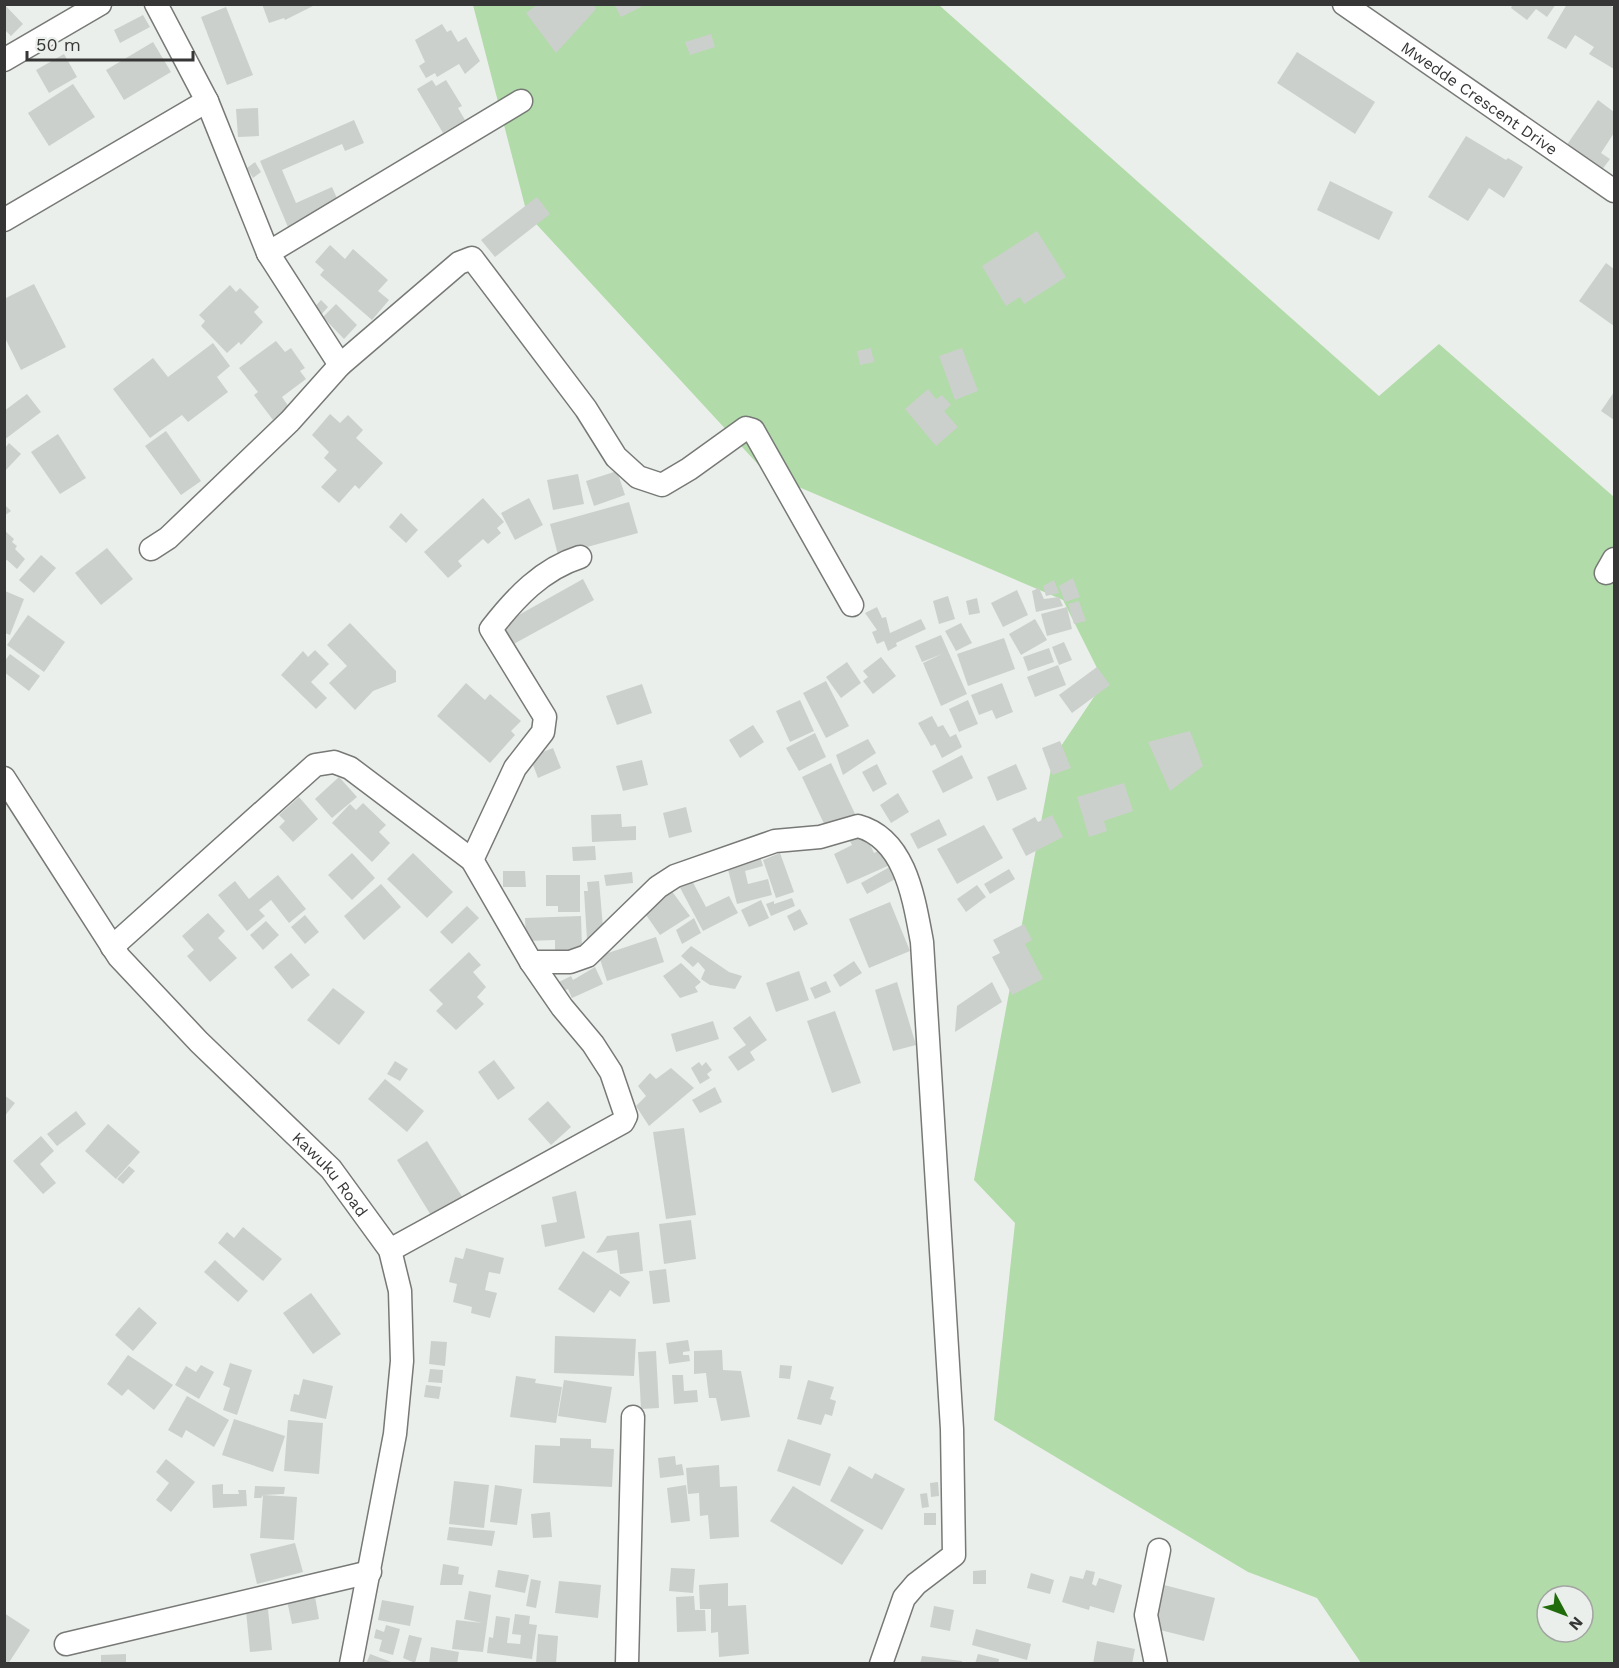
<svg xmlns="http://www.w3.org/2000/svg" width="1619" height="1668" viewBox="0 0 1619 1668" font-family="'Work Sans',sans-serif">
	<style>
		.green { fill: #b1dba8; fill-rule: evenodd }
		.building { fill: #ccd0cc }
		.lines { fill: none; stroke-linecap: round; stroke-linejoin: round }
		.street-casing { stroke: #777976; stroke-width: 25 }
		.street { stroke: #fff; stroke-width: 22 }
		.labels { text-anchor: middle; stroke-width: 4.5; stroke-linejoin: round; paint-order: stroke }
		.street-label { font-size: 16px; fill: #353635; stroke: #ebefeb }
	</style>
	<rect width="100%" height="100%" fill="#ebefeb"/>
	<!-- green -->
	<path class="green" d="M473,5h466l440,391 60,-52 175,153v1166h-253l-44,-65 -69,-26 -254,-152 21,-197 -41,-43 79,-422 51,-76 -41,-82 -297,-127 -239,-259zM1547,1596h36v36h-36z"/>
	<!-- building -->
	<g class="building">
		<path d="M4,4l19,20 -12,12 -7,-7z"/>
		<path d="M262,4h53v1l-30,15 -1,-2 -15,5z"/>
		<path d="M538,4h55l3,5 -40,44 -30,-40z"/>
		<path d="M614,4h26l1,3 -20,10z"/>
		<path d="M1513,4h43l-9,13 -11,-8 -9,11 -16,-12z"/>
		<path d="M1567,4h42l5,4v61l-25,-15 5,-7 -19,-12 -9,14 -19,-11z"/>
		<path d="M226,7l27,68 -26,10 -26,-68z"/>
		<path d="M143,15l7,12 -30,16 -6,-13z"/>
		<path d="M442,24l5,8 4,-2 7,12 8,-5 14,24 -15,13 -6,-10 -22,13 -2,-4 -9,5 -7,-12 6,-4 -10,-22z"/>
		<path d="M711,34l4,13 -25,8 -5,-13z"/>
		<path d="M153,42l18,30 -47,28 -18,-30z"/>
		<path d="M1297,52l78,50 -20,32 -78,-51z"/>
		<path d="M64,54l13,23 -28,16 -13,-23z"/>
		<path d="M432,80l4,6 10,-6 16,26 -4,2 7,12 -22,13 -26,-44z"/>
		<path d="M73,84l22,33 -46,29 -21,-33z"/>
		<path d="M1598,100l16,12v21l-13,20 9,6 -9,12 -35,-25z"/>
		<path d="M258,108l1,28 -21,1 -2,-28z"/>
		<path d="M354,120l10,23 -19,8 -3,-7 -60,26 14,33 36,-16 8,18 -52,22 -28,-66z"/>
		<path d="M1466,136l40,24 2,-2 15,9 -19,31 -15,-10 -21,33 -40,-24z"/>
		<path d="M255,162l6,10 -8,6 -6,-10z"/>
		<path d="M1330,181l63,31 -14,28 -62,-30z"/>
		<path d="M537,197l13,17 -55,43 -14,-17z"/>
		<path d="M1037,231l29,46 -42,27 -4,-7 -14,9 -24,-40z"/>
		<path d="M330,245l15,14 8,-10 35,31 -10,11 11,9 -17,20 -52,-45 4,-5 -9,-8z"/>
		<path d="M1606,263l8,6v57l-35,-25z"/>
		<path d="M34,284l32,63 -45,23 -17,-34v-37z"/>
		<path d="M230,285l6,7 4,-4 19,19 -5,5 9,10 -22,23 -2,-3 -12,11 -26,-27 4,-5 -6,-6z"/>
		<path d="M321,300l7,7 -8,9 -7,-7z"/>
		<path d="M336,304l21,21 -13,14 -21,-22z"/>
		<path d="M276,341l9,11 6,-4 14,20 -5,3 6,8 -24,18 7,10 -16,13 -19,-25 4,-3 -19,-24z"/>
		<path d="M213,343l17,23 -13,11 11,15 -40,30 -6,-7 -32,23 -37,-49 40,-31 15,19z"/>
		<path d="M871,348l3,14 -14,3 -3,-14z"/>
		<path d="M962,348l16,43 -23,9 -16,-44z"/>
		<path d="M928,389l8,10 6,-4 9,10 -7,6 14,16 -22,19 -31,-37z"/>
		<path d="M1614,392v28l-13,-9z"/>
		<path d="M27,394l14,18 -37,28v-29z"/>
		<path d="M330,414l10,9 8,-8 15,15 -7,8 27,25 -24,26 -4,-4 -16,18 -18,-16 16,-17 -13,-12 5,-6 -17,-17z"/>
		<path d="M166,431l35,50 -20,14 -36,-49z"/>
		<path d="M58,434l28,44 -26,16 -29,-42z"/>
		<path d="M9,443l12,11 -16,17v-23z"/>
		<path d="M617,471l8,24 -31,11 -8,-25z"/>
		<path d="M578,474l6,30 -31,6 -6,-30z"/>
		<path d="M483,498l21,24 -7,6 4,5 -13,11 -5,-5 -25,22 4,5 -14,12 -24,-26z"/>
		<path d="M529,498l14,27 -28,15 -14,-27z"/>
		<path d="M629,502l9,31 -80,22 -8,-31z"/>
		<path d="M4,504l7,7 -7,5z"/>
		<path d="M401,513l17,17 -12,13 -17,-16z"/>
		<path d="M4,530l10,9 -2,3 5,4 -2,3 10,10 -8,10 -10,-9 -3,2z"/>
		<path d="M107,548l26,31 -32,26 -26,-32z"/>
		<path d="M41,555l15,13 -22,25 -15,-13z"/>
		<path d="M1073,578l7,19 -15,5 -6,-16z"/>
		<path d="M583,579l11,21 -84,46 -11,-20z"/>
		<path d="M1054,580l5,13 -13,3 -3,-10z"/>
		<path d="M1039,588l5,11 15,-2 4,9 -27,6 -4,-21z"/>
		<path d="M1017,590l11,25 -25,12 -12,-24z"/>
		<path d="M5,591l19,8 -14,36 -5,-2z"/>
		<path d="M948,596l7,23 -16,5 -6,-23z"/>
		<path d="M977,598l3,15 -11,2 -3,-14z"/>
		<path d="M1079,601l7,20 -12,3 -6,-20z"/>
		<path d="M877,607l5,11 4,-1 4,16 31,-14 5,10 -30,14 1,3 -9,5 -4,-10 -7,3 -5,-12 5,-2 -12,-17z"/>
		<path d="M1067,607l5,22 -25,7 -6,-22z"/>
		<path d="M28,615l37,27 -21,30 -37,-27z"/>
		<path d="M1035,619l12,21 -26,15 -12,-21z"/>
		<path d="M350,623l46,48v11l-23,9 -18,19 -26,-27 18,-17 -20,-21z"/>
		<path d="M961,623l11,20 -16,8 -11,-20z"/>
		<path d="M941,635l26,59 -26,12 -18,-43 19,-9 -20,8 -7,-16z"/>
		<path d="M1004,638l11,31 -47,17 -11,-32z"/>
		<path d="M1064,642l8,18 -13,5 -7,-18z"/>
		<path d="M1049,648l5,14 -26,9 -5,-14z"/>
		<path d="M315,650l14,14 -18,18 16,16 -11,11 -35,-34 22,-24 5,6z"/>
		<path d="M10,654l30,22 -11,15 -25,-19v-10z"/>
		<path d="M881,657l15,19 -23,18 -10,-13 5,-4 -5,-6z"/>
		<path d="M847,662l14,21 -20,15 -15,-21z"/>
		<path d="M1058,665l8,20 -31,12 -8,-20z"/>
		<path d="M1097,667l13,18 -38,28 -13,-18z"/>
		<path d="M826,681l23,45 -23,12 -23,-45z"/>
		<path d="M466,683l19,17 5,-6 31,27 -10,10 4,4 -25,28 -53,-47z"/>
		<path d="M1002,683l11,29 -17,7 -4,-9 -13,5 -8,-20z"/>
		<path d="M642,684l10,29 -35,12 -11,-29z"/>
		<path d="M800,700l14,31 -24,11 -14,-31z"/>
		<path d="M968,700l10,24 -19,8 -10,-23z"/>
		<path d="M932,716l6,11 5,-2 7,12 6,-3 6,13 -20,11 -7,-14 -4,2 -13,-23z"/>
		<path d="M753,725l11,17 -24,16 -11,-18z"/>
		<path d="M1190,731l13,35 -33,25 -22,-49z"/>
		<path d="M815,733l11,24 -27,14 -13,-23z"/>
		<path d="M868,739l8,14 -33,22 -7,-20z"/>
		<path d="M1060,741l11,27 -19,7 -10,-27z"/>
		<path d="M553,748l8,20 -23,10 -8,-21z"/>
		<path d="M962,755l11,23 -30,15 -11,-22z"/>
		<path d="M642,760l6,25 -25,6 -7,-25z"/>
		<path d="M831,763l25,53 -29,14 -25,-53z"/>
		<path d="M877,764l10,20 -14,8 -11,-20z"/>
		<path d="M1016,764l11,25 -30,12 -10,-24z"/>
		<path d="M339,777l18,20 -25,21 -17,-19z"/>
		<path d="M1124,783l9,28 -29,10 3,10 -18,6 -12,-40z"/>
		<path d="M898,793l11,19 -18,11 -11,-18z"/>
		<path d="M299,797l19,22 -25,23 -14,-15 6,-6 -6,-6z"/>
		<path d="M363,803l23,22 -7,7 11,11 -18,19 -40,-39 18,-19 6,6z"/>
		<path d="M686,807l6,25 -23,6 -6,-25z"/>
		<path d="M621,814l1,13 14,-1v14l-44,2 -1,-27z"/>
		<path d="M1052,815l11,22 -37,19 -14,-27 23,-12 3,5z"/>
		<path d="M939,819l8,16 -29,14 -8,-15z"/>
		<path d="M984,825l19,33 -46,26 -20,-35z"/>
		<path d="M865,834l9,19 9,-4 7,16 -43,19 -13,-30 18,-9 -2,-4z"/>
		<path d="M595,846l1,14 -23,1 -1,-14z"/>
		<path d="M352,853l23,25 -23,22 -24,-25z"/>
		<path d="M413,853l40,39 -26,26 -40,-39z"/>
		<path d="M759,853l4,13 -18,5 3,13 20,-5 4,16 -35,9 -11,-42z"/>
		<path d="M780,853l14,39 -18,6 -13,-38z"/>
		<path d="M895,864l6,12 -34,18 -6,-11z"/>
		<path d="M1009,869l6,10 -25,15 -6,-10z"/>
		<path d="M503,871h22l1,16h-23z"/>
		<path d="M632,872l1,11 -27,3 -2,-11z"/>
		<path d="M278,875l28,34 -17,14 -18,-23 -12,10 6,6 -18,15 -29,-36 17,-14 14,18z"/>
		<path d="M546,875h34v37h-22v-6h-12z"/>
		<path d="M689,875l17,32 23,-11 9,17 -35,18 -26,-49z"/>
		<path d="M599,881l5,58 -17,1 -3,-49h4l-1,-9z"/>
		<path d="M381,884l20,23 -37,33 -20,-24z"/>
		<path d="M977,885l9,12 -20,15 -9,-13z"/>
		<path d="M671,890l19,26 -30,19 -16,-23z"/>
		<path d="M792,898l3,8 -24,10 -5,-12 8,-3v3z"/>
		<path d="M761,900l8,18 -20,9 -8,-17z"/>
		<path d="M890,902l20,49 -41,17 -20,-49z"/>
		<path d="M467,906l12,12 -27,26 -12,-12z"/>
		<path d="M800,909l8,15 -14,7 -7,-15z"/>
		<path d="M208,913l17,18 -7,7 19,20 -27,24 -23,-26 7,-6 -12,-14z"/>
		<path d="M305,915l14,17 -14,12 -14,-17z"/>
		<path d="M581,916l1,33 -27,2v-11l-29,1 -1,-23z"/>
		<path d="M694,918l7,15 -19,11 -6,-14z"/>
		<path d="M266,921l13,14 -16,15 -13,-15z"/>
		<path d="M1024,924l8,16 -7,4 18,35 -31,16 -20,-38 8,-4 -7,-13z"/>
		<path d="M656,937l8,25 -57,19 -8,-25z"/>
		<path d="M691,946l38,26 13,4 -7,13 -25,-4 -9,-6 4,-9 -7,-8 -5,5 -12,-11z"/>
		<path d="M469,952l12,13 -8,7 13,15 -9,10 7,7 -28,26 -20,-19 7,-7 -14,-14z"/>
		<path d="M291,953l19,22 -18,14 -18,-22z"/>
		<path d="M854,961l8,12 -22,14 -7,-12z"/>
		<path d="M681,963l20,19 -6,5 3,5 -18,6 -17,-22z"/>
		<path d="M595,967l8,17 -31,14 -4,-9 -7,3 -4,-9 14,-7 2,4z"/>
		<path d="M799,971l10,29 -33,12 -10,-29z"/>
		<path d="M826,981l5,11 -16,7 -5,-11z"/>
		<path d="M897,982l19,63 -23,6 -18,-61z"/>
		<path d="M992,982l10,20 -47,30 2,-26z"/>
		<path d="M333,988l32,24 -26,33 -32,-25z"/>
		<path d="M835,1011l26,72 -29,10 -25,-72z"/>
		<path d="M750,1016l17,24 -17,12 5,8 -17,11 -10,-14 18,-12 -13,-17z"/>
		<path d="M713,1021l6,18 -43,13 -5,-18z"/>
		<path d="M494,1060l21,28 -17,12 -20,-28z"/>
		<path d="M395,1061l13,8 -8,12 -13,-7z"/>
		<path d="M699,1062l3,4 4,-4 6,8 -5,4 3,4 -10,6 -9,-16z"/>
		<path d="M671,1068l23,20 -45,38 -13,-20 10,-10 -8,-10 12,-13 6,6z"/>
		<path d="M385,1079l39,32 -17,21 -39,-33z"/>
		<path d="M715,1087l7,15 -22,11 -8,-13z"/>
		<path d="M4,1095l11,8 -11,14z"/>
		<path d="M548,1101l23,26 -20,18 -23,-26z"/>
		<path d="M76,1111l10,13 -29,22 -10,-12z"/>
		<path d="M108,1124l32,28 -24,27 -31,-28z"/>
		<path d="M684,1128l12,87 -30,4 -13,-87z"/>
		<path d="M41,1136l13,15 -14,13 16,19 -13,11 -30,-33z"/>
		<path d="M427,1141l36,57 -31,19 -35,-57z"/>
		<path d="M129,1166l6,5 -12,13 -6,-5z"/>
		<path d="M576,1191l9,47 -40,9 -4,-22 16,-3 -5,-25z"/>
		<path d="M691,1220l5,39 -32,5 -5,-40z"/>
		<path d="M243,1227l39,32 -19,22 -45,-38 9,-11 7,6z"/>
		<path d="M639,1232l4,39 -23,3 -3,-24 -21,3 11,-17z"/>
		<path d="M466,1248l38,10 -4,16 -11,-2 -4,18 12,3 -7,25 -19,-5 1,-6 -19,-5 4,-18 -8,-2 6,-25 8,2z"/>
		<path d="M583,1251l47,31 -10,15 -10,-7 -16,23 -36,-24z"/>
		<path d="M215,1260l33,31 -10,11 -34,-30z"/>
		<path d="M666,1269l4,33 -17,2 -4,-33z"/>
		<path d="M311,1293l30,41 -28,20 -30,-41z"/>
		<path d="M139,1307l18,16 -24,28 -18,-16z"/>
		<path d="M555,1336l81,3 -2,37 -80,-3z"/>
		<path d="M688,1340l2,11 -7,1v3h6l1,6 -21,3 -3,-21z"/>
		<path d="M431,1341l16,1 -2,24 -16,-2z"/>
		<path d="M722,1350l1,20 18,1 9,46 -29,4 -5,-23h-7l-3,-25 -12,1v-23z"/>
		<path d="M656,1351l3,57 -18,1 -3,-57z"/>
		<path d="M128,1355l45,30 -19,25 -26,-21 -6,7 -15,-12z"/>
		<path d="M230,1363l22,7 -15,45 -14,-5 7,-22 -7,-3z"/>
		<path d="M201,1365l13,7 -15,27 -24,-14 11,-19 10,6z"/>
		<path d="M780,1365l12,1 -2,13 -11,-1z"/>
		<path d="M430,1369l13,1 -1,13 -14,-1z"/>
		<path d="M672,1375h11l1,16 13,-1 1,12 -24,2z"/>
		<path d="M516,1376l20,3 -1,4 27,4 -6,36 -46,-6z"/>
		<path d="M303,1379l30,7 -7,33 -36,-8 4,-17 5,1z"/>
		<path d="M564,1380l48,7 -6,36 -48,-7z"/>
		<path d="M808,1380l26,7 -4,12 6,2 -4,15 -7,-2 -4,11 -24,-6z"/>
		<path d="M426,1385l15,2 -2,12 -15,-2z"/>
		<path d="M187,1396l42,24 -15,27 -28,-17 -4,8 -14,-8z"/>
		<path d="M234,1419l51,17 -12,36 -51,-17z"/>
		<path d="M288,1420l35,3 -4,51 -35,-3z"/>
		<path d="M560,1438l31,1v9l23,1 -2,38 -79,-4 2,-38 25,1z"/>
		<path d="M788,1439l43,15 -11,32 -43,-15z"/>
		<path d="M675,1456l1,9 6,-1 2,11 -24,3 -2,-20z"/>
		<path d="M166,1459l29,23 -24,30 -15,-12 13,-17 -13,-11z"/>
		<path d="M719,1465l1,22 17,-1 2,51 -29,2 -2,-24 -8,1 -1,-23 -11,1 -2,-26z"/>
		<path d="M849,1466l23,13 3,-6 30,16 -23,41 -52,-29z"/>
		<path d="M454,1481l35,4 -5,43 -35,-4z"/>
		<path d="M938,1482l1,14 -8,1 -1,-14z"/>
		<path d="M223,1484v10h16l-1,-4h8l1,16 -34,2 -1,-23z"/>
		<path d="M495,1485l27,4 -5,36 -27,-3z"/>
		<path d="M686,1485l4,36 -19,2 -4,-35z"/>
		<path d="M255,1486l30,1 -1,7 -21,1 34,2 -3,43 -34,-2 3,-43 -2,3h-7z"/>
		<path d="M793,1486l71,44 -22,35 -72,-44z"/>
		<path d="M927,1493l2,14 -7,1 -2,-14z"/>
		<path d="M550,1512l2,25 -19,1 -2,-24z"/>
		<rect x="924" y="1513" width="12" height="12"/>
		<path d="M449,1527l46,4 -3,15 -45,-6z"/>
		<path d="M295,1543l8,29 -46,12 -7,-30z"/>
		<path d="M443,1564l16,3 -1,7 6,1 -2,10h-22z"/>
		<path d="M671,1568l24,1 -2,24 -24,-2z"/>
		<path d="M498,1570l31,5 -4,18 -30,-6z"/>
		<path d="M986,1570v14h-13v-13z"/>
		<path d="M1086,1570l9,2 -3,12 4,2 3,-8 23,7 -8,28 -24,-7 -1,4 -27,-8 8,-26 13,3z"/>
		<path d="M1031,1573l23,7 -4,14 -23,-6z"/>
		<path d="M531,1579l10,2 -5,27 -10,-2z"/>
		<path d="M559,1581l42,4 -3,33 -43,-5z"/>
		<path d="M728,1583v23l18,-1 3,49 -30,3 -1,-25 -7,1v-24h-11l-1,-24z"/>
		<path d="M1164,1585l51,13 -11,43 -52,-13z"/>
		<path d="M314,1591l5,28 -27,5 -6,-28z"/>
		<path d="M469,1591l22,4 -8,57 -31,-3 4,-29 26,3 -18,-4z"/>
		<path d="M694,1596l1,14h10l1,21 -29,1 -1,-35z"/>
		<path d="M382,1600l32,6 -4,20 -32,-6z"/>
		<path d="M934,1606l20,4 -4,21 -20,-4z"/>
		<path d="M268,1609l4,41 -22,2 -4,-41z"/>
		<path d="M4,1613l26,17 -22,34h-4z"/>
		<path d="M515,1614l15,2 -1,8 8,1 -5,34 -45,-6 2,-16 4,1 3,-22 14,2 -3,25 13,1 1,-9 -9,-1z"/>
		<path d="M386,1625l14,4 -7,26 -14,-4 3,-11 -8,-2 2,-9 8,3z"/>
		<path d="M976,1629l55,15 -4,16 -55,-15z"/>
		<path d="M538,1634l20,2 -2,28h-20z"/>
		<path d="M409,1635l13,3 -7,25 -12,-5z"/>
		<path d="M1097,1641l38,8 -3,15h-39z"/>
		<path d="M431,1647l28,5 -2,12h-28z"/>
		<path d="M126,1654v10h-25v-9z"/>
		<path d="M370,1654l24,9v1h-28z"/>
		<path d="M978,1654l21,5 -1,5h-23z"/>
		<path d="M922,1656l40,5v3h-42z"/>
	</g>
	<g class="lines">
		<!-- street casing -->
		<g class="street-casing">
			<g id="street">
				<path d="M156,4l51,97 61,152 72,112"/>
				<path id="s1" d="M1344,4l270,187"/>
				<path d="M4,60l96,-56"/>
				<path d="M4,220l203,-119"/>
				<path d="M268,253l253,-152"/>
				<path d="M151,549l17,-11 122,-117 50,-56 119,-102 13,-5 114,151 30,48 22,20 24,8 27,-16 57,-41 7,2 99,175"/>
				<path d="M1606,573l8,-14"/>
				<path id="s2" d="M4,778l115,179 80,85 132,127 59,81 10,41 2,70 -7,73 -44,230"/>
				<path d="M472,860l43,-92 28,-36 2,-15 -54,-88c24,-31 51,-60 89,-72"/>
				<path d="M112,947l203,-182 19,-3 16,6 122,92 59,102 31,45 31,37 18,28 15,44 -3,6 -233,128"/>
				<path d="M531,962h39l17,-6 71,-69 17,-11 100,-35 45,-4 38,-11c48,13 56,74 64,116l30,487 2,126 -38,29 -12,14 -23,66"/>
				<path d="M66,1644l304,-72"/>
				<path d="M627,1664l6,-247"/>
				<path d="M1156,1664l-10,-49 13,-65"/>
			</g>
		</g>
		<!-- street -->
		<use href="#street" class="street"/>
	</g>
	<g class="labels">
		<!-- street labels -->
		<g class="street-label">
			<text dy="6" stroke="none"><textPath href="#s1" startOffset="165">Mwedde Crescent Drive</textPath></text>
			<text dy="6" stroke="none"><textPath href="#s2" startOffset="516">Kawuku Road</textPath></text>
		</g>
	</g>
	<!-- border -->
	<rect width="1619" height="1668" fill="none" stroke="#353635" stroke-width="12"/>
	<!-- north arrow -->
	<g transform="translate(1565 1614) rotate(131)"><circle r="28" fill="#ebefeb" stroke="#a2a5a2" stroke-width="1.5"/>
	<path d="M0-4.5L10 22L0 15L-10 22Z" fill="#206c0b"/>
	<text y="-9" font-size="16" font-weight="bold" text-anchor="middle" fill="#353635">N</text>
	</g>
	<!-- scale -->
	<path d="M27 51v9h166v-9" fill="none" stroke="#353635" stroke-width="3"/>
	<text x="36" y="51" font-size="18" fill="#353635" stroke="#ebefeb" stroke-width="4.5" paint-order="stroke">50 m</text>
</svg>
